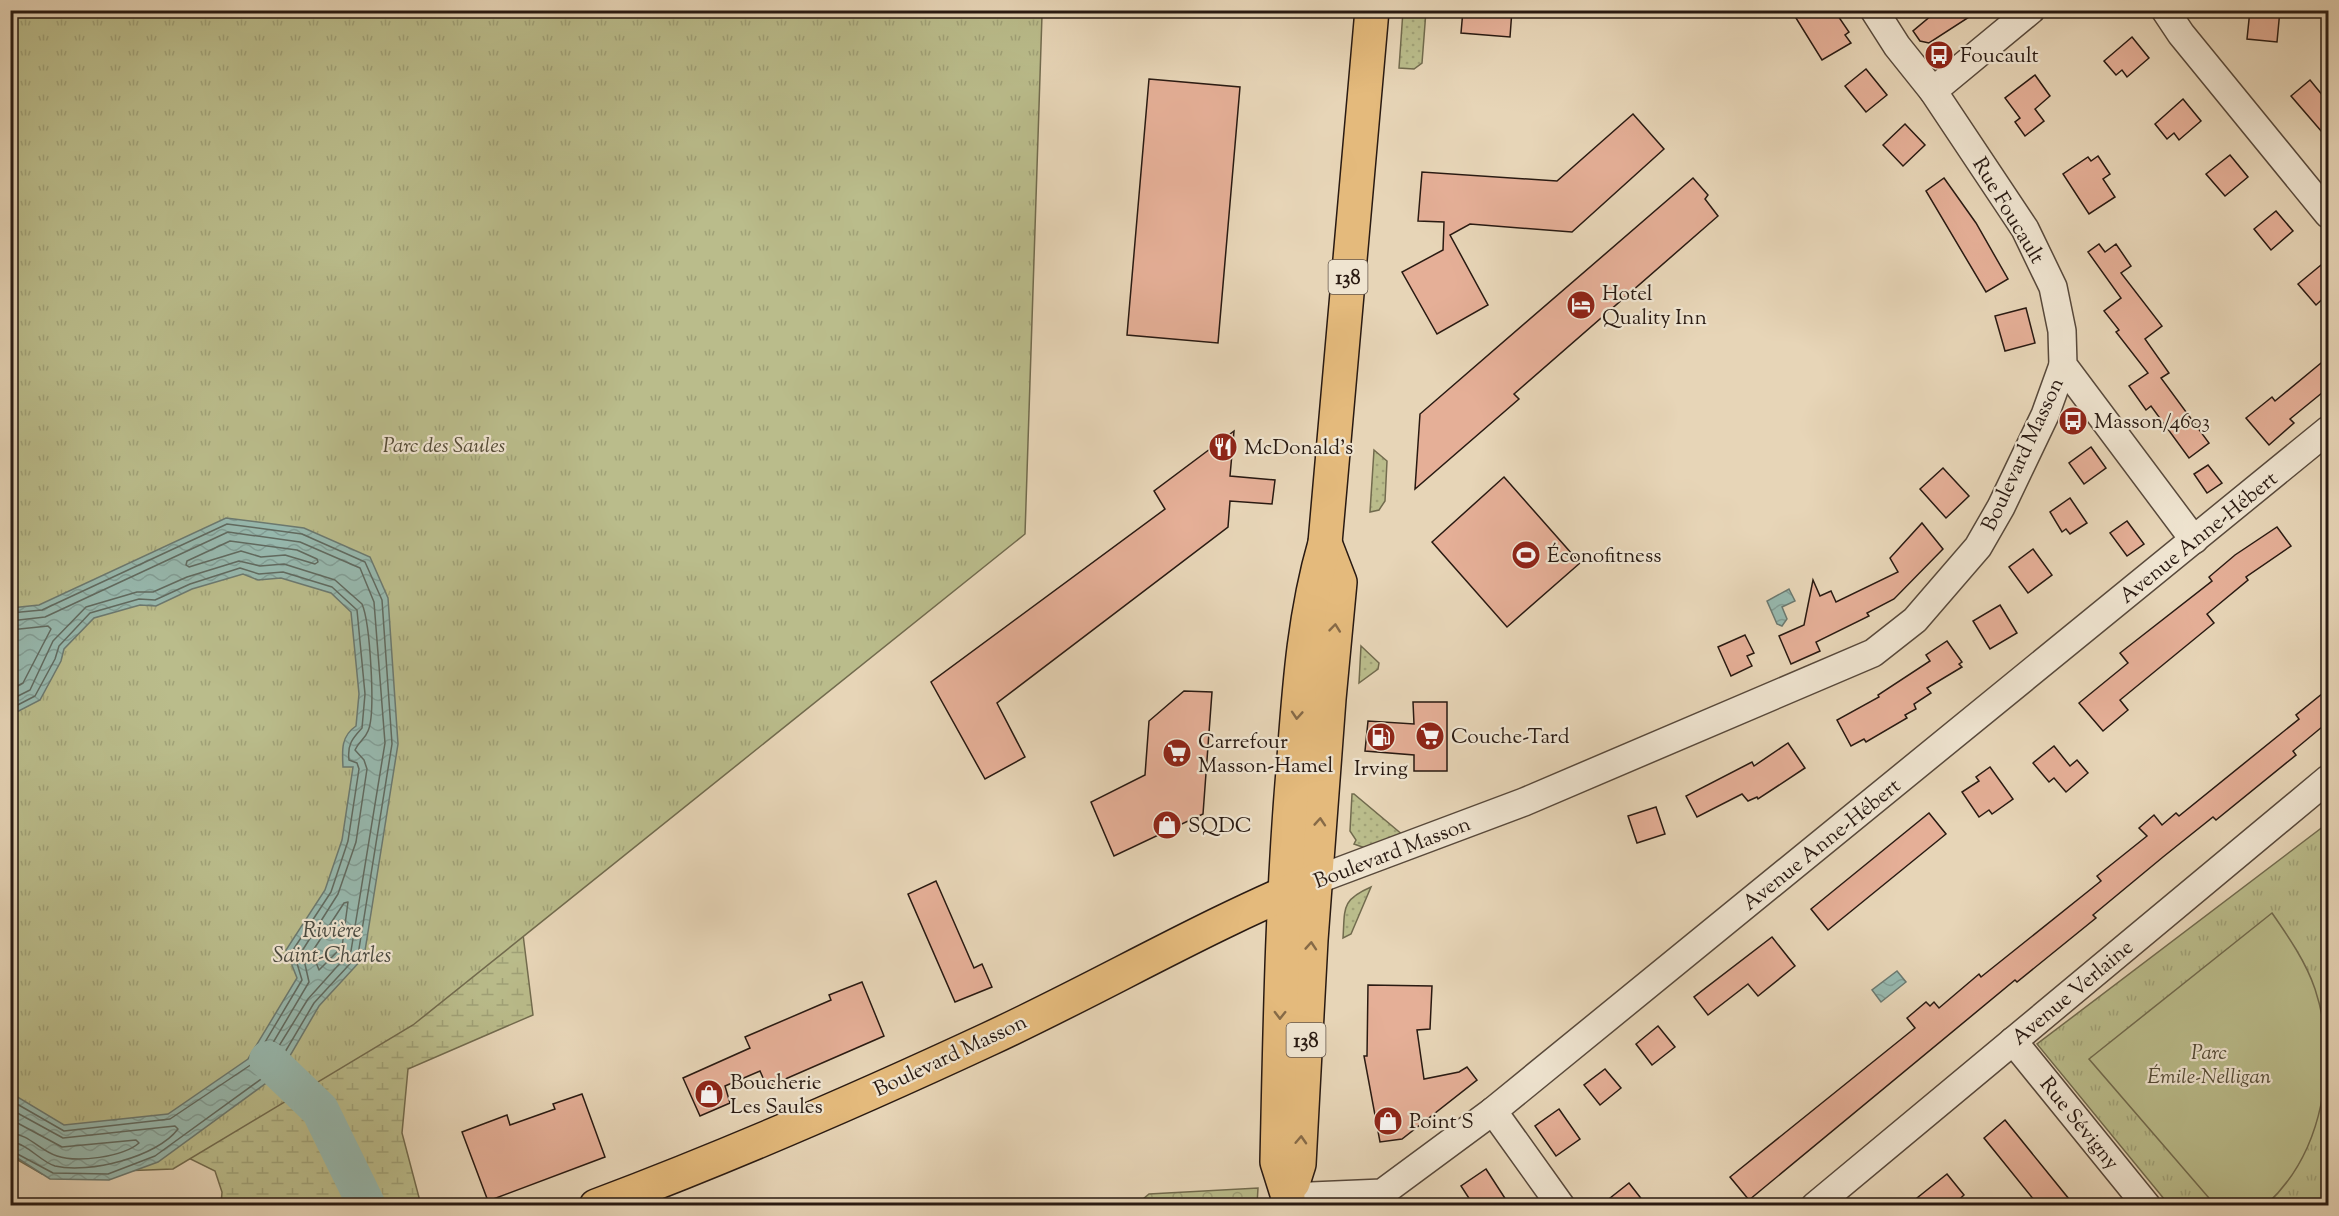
<svg xmlns="http://www.w3.org/2000/svg" width="2339" height="1216" viewBox="0 0 2339 1216" font-family="'Sorts Mill Goudy',serif">
	<style>
		.grass { fill: url(#grass-dots); stroke: #726b4e; stroke-width: 1.5 }
		.forest { fill: url(#forest-crowns); stroke: #726b4e; stroke-width: 1.5 }
		.wetland { fill: url(#wetland-marsh); stroke: #726b4e; stroke-width: 1.5 }
		.park { fill: url(#park-tufts); stroke: #726b4e; stroke-width: 1.5 }
		.pitch { fill: #babc8b; stroke: #726b4e; stroke-width: 1.5 }
		.water { fill: url(#water-waves); stroke: #6b7970; stroke-width: 1.5 }
		.lines { fill: none; stroke-linecap: round; stroke-linejoin: round }
		.shore { stroke: #606a60; stroke-width: 1.5 }
		.river { stroke: #97b9af; stroke-width: 38 }
		.building { fill: #e5af97; stroke: #291a12; stroke-width: 1.5 }
		.minor-casing { stroke: #58493b; stroke-width: 30 }
		.major-casing { stroke: #291a12; stroke-width: 36 }
		.minor { stroke: #efe4d0; stroke-width: 27 }
		.major { stroke: #e4ba7c; stroke-width: 33 }
		.oneway { stroke: #866a47 }
		.labels { text-anchor: middle; stroke-width: 4.5; stroke-linejoin: round; paint-order: stroke }
		.shield { fill: #efe4d0; stroke: #64574b; stroke-width: 1.5 }
		.shield-label { font-size: 20px; font-weight: bold; fill: #291a12 }
		.poi-label { font-size: 21px; fill: #291a12; stroke: #efe4d0; text-anchor: start }
		.street-label { font-size: 21px; fill: #291a12; stroke: #efe4d0 }
		.park-label { font-size: 21px; font-style: italic; fill: #544b36; stroke: #efe4d0 }
		.water-label { font-size: 22px; font-style: italic; fill: #4a4a41; stroke: #efe4d0 }
	</style>
	<defs>
		<pattern id="grass-dots" width="8" height="8" patternUnits="userSpaceOnUse" patternTransform="scale(1.5)"><rect width="8" height="8" fill="#babc8b"/><path d="M2 2h.1M6 6h.1" fill="none" stroke="#a0a177" stroke-width="1.8" stroke-linecap="round"/></pattern>
		<pattern id="forest-crowns" width="20" height="18" patternUnits="userSpaceOnUse" patternTransform="scale(1.5)"><rect width="20" height="18" fill="#babc8b"/><path d="M2 6a3 3 0 1 1 6 0M12 15a3 3 0 1 1 6 0" fill="none" stroke="#a0a177"/></pattern>
		<pattern id="wetland-marsh" width="20" height="14" patternUnits="userSpaceOnUse" patternTransform="scale(1.5)"><rect width="20" height="14" fill="#babc8b"/><path d="M1 5h8M5 5V1M11 12h8M15 12V8" fill="none" stroke="#a0a177"/></pattern>
		<pattern id="park-tufts" width="24" height="20" patternUnits="userSpaceOnUse" patternTransform="scale(1.5)"><rect width="24" height="20" fill="#babc8b"/><path d="M3 7l-1-3M5 7V3M7 7l1-3M15 17l-1-3M17 17v-4M19 17l1-3" fill="none" stroke="#a0a177"/></pattern>
		<pattern id="water-waves" width="16" height="10" patternUnits="userSpaceOnUse" patternTransform="scale(1.5)"><rect width="16" height="10" fill="#97b9af"/><path d="M0 5q4-4 8 0t8 0" fill="none" stroke="#829e96"/></pattern>
	</defs>
	<rect width="100%" height="100%" fill="#e7d5b7"/>
	<filter id="stains"><feTurbulence type="fractalNoise" baseFrequency=".00333" numOctaves="4"/><feColorMatrix values="0 0 0 0 .2 0 0 0 0 .09 0 0 0 0 .02 0 0 0 .5 -.17"/></filter>
	<radialGradient id="worn" r=".72"><stop offset=".6" stop-color="#630" stop-opacity="0"/><stop offset="1" stop-color="#630" stop-opacity=".3"/></radialGradient>
	<!-- grass -->
	<g class="grass">
		<path d="M1403,11h23l-4,52 -8,6 -15,-1z"/>
		<path d="M1374,450l13,11 -2,40 -6,9 -9,2z"/>
		<path d="M1361,646l18,17 -1,6 -19,14z"/>
		<path d="M1352,794h2l50,42 -36,13 -14,-5 2,-4 -6,-9z"/>
		<path d="M1371,887l-20,47 -8,4c2,-30 -2,-38 28,-51z"/>
	</g>
	<!-- forest -->
	<path class="forest" d="M1258,1188l-1,17h-121l13,-11z"/>
	<!-- wetland -->
	<path class="wetland" d="M520,910l13,105 -125,54 -6,64 19,72h-200l1,-13 -7,-21 -59,-29z"/>
	<!-- park -->
	<g class="park">
		<path d="M11,11h1168l-137,4 -17,519 -612,491 -240,144 -131,5 -31,-18z"/>
		<path d="M2328,823v382h-159l-132,-161z"/>
	</g>
	<!-- pitch -->
	<path class="pitch" d="M2272,913c16,23 34,49 43,76 24,73 8,164 -49,216h-51l-126,-146z"/>
	<!-- water -->
	<g class="water">
		<path d="M226,518l78,10 66,29 18,41 10,146 -34,213 -45,49 -39,67 -122,89 -49,18 -59,-1 -39,-25v-61l53,32 104,-11 80,-55 49,-81 -11,-28 39,-60 17,-50 11,-73h-10c-1,-17 -2,-31 13,-41l3,-32 -8,-82 -20,-19 -50,-15 -23,2 -15,-6 -51,15 -36,17 -16,-1 -46,13 -30,31 -3,12 -21,39 -29,15v-107l28,-3z"/>
		<path d="M1789,589l6,12 -13,6 5,12 -5,7 -5,-2 -10,-23z"/>
		<path d="M1897,971l9,11 -25,20 -9,-12z"/>
	</g>
	<g class="lines">
		<!-- shore -->
		<g class="shore">
			<path d="M230,541l67,9 20,9 1,3 -3,2 -30,-9 -24,2 -20,-6 -52,16 -3,-2 1,-4z"/>
			<path d="M10,613l32,-3 185,-86 75,10 63,28 17,38 10,144 -34,211 -44,48 -39,66 -120,87 -47,18 -55,-1 -43,-23"/>
			<path d="M10,621l35,-4 183,-85 72,10 60,26 14,34 11,141 -34,208 -43,48 -42,68 -4,-1 -1,-3 48,-81 -7,-31 36,-57 18,-52 11,-73 -3,-9 -9,-10c4,-9 10,-11 13,-19 8,-17 2,-109 -6,-127l-27,-24 -51,-16 -24,2 -21,-5 -52,16 -34,15h-16l-51,15 -33,34 -23,49 -20,10"/>
			<path d="M10,630l38,-4 3,3 -28,54 -13,7"/>
			<path d="M10,709l25,-13 20,-37 4,-13 31,-33 49,-14 16,1 35,-16 50,-16 19,6 24,-2 49,15 25,23 8,84 -3,34c-9,10 -15,16 -13,32l8,3 2,6 -11,72 -17,51 -38,58 9,30 -50,84 -82,55 -106,12 -54,-31"/>
			<path d="M348,902l-6,45 -23,23 -7,-18 32,-49z"/>
			<path d="M10,1109l53,29 112,-12 3,3c-21,28 -89,45 -123,37 -16,-5 -27,-23 -45,-24"/>
			<path d="M10,1119l52,28 74,-7 3,3c-16,14 -62,20 -82,13 -17,-5 -28,-22 -47,-23"/>
		</g>
		<!-- river -->
		<path class="river" d="M268,1060l52,50 47,96"/>
	</g>
	<!-- building -->
	<g class="building">
		<path d="M1463,10h49l-2,27 -49,-4z"/>
		<path d="M1791,10h43l15,22 -4,3 6,8 -29,17z"/>
		<path d="M1938,10h42l-51,33 -9,-2 -7,-10z"/>
		<path d="M2250,10h30l-3,32 -30,-3z"/>
		<path d="M2132,37l17,21 -22,19 -5,-7 -6,5 -12,-14z"/>
		<path d="M1866,69l21,26 -21,17 -21,-26z"/>
		<path d="M2035,75l15,21 -15,13 9,12 -19,15 -10,-14 5,-4 -15,-20z"/>
		<path d="M1149,79l91,8 -22,256 -91,-8z"/>
		<path d="M2310,80l18,22v37l-37,-43z"/>
		<path d="M2183,99l18,22 -22,19 -5,-7 -7,6 -12,-15z"/>
		<path d="M1633,114l31,35 -92,83 -102,-8 -20,11 38,70 -51,29 -35,-62 41,-22 1,-28 -26,-1 4,-49 135,9z"/>
		<path d="M1905,124l20,21 -22,21 -20,-21z"/>
		<path d="M2230,155l18,22 -23,19 -19,-22z"/>
		<path d="M2098,156l12,18 -7,5 12,18 -26,17 -26,-40 25,-17 3,4z"/>
		<path d="M1693,178l15,17 -3,4 13,17 -204,178 5,5 -104,90 5,-75z"/>
		<path d="M1944,178l32,45 32,56 -22,13 -60,-101z"/>
		<path d="M2276,211l17,20 -22,19 -17,-21z"/>
		<path d="M2099,244l6,8 11,-8 15,22 -10,7 41,53 -17,13 24,34 -8,5 48,65 -20,15 -38,-52 -5,4 -17,-24 19,-13 -32,-41 3,-2 -15,-19 17,-13 -33,-46z"/>
		<path d="M2321,265l7,9v20l-12,11 -18,-21z"/>
		<path d="M2026,308l9,35 -30,8 -10,-35z"/>
		<path d="M2321,363l7,9v16l-38,31 4,4 -25,22 -23,-27 26,-21 3,4z"/>
		<path d="M1234,431l-4,45 45,4 -3,24 -42,-3 -2,26 -231,176 28,54 -40,22 -54,-97 234,-173 -11,-18z"/>
		<path d="M2091,447l15,21 -22,16 -15,-21z"/>
		<path d="M2208,465l14,18 -15,10 -13,-19z"/>
		<path d="M1943,468l26,28 -23,22 -26,-29z"/>
		<path d="M1504,477l76,86 -73,64 -75,-85z"/>
		<path d="M2070,498l17,25 -17,11 -4,-5 -4,3 -12,-20z"/>
		<path d="M2127,521l17,23 -17,12 -17,-23z"/>
		<path d="M1922,523l21,26 -49,50 -27,14 2,3 -53,26 4,9 -29,13 -12,-28 25,-11 9,-45 7,16 11,-5 5,11 62,-30 -8,-14z"/>
		<path d="M2277,527l14,19 -45,31 2,3 -41,34 7,9 -94,77 8,10 -25,21 -24,-28 49,-40 -8,-10 92,-72 -3,-4 26,-22z"/>
		<path d="M2033,549l19,26 -24,18 -19,-26z"/>
		<path d="M2000,605l17,28 -27,16 -17,-28z"/>
		<path d="M1745,635l9,18 -7,3 5,10 -21,10 -13,-29z"/>
		<path d="M1947,641l15,21 -3,2 3,3 -35,21 4,5 -17,11 2,5 -11,6 2,3 -41,24 -2,-3 -13,7 -14,-26 42,-23 -1,-2 52,-34 -4,-6z"/>
		<path d="M2328,689v33l-35,29 3,4 -80,65 -3,-3 -50,40 -70,58 3,3 -79,64 -2,-2 -266,220 -19,-23 185,-149 -8,-10 19,-16 4,4 4,-4 5,6 40,-34 2,3 120,-96 -4,-5 50,-40 -8,-8 15,-13 8,10 14,-12 3,3 120,-97 -3,-4z"/>
		<path d="M1184,691l28,1 -9,122 -89,42 -23,-54 54,-27 4,-54z"/>
		<path d="M1413,702h34v69h-33v-16l-49,-4 3,-30 46,3z"/>
		<path d="M1788,743l17,25 -47,31 -1,-2 -9,4 -6,-7 -45,23 -11,-21 66,-34 2,4z"/>
		<path d="M2054,746l16,20 7,-6 11,13 -22,19 -12,-14 -5,4 -16,-19z"/>
		<path d="M1990,767l23,32 -21,15 -3,-4 -10,7 -17,-25 17,-11 -3,-4z"/>
		<path d="M1656,807l9,27 -28,9 -9,-27z"/>
		<path d="M1929,813l17,21 -118,96 -17,-21z"/>
		<path d="M936,881l38,87 8,-4 10,23 -37,15 -47,-108z"/>
		<path d="M1772,937l23,29 -37,30 -10,-12 -40,31 -14,-18z"/>
		<path d="M862,982l22,54 -117,51 -7,-16 -35,15 5,17 -30,13 -17,-38 67,-30 -5,-11 86,-37 -2,-5z"/>
		<path d="M1368,985l64,1 -2,43 -13,1 7,49 35,-7 8,-5 10,13 -75,59 -22,3 -16,-86h3z"/>
		<path d="M1658,1026l17,21 -23,18 -16,-21z"/>
		<path d="M1605,1069l16,19 -21,17 -16,-20z"/>
		<path d="M582,1094l23,63 -117,44 -26,-69 45,-17 3,10 45,-16 -2,-5z"/>
		<path d="M1559,1109l21,30 -24,17 -21,-30z"/>
		<path d="M2005,1120l64,79 -9,7h-21l-55,-68z"/>
		<path d="M1486,1169l24,37h-36l-13,-20z"/>
		<path d="M1947,1174l17,21 -12,11h-45z"/>
		<path d="M1629,1183l18,23h-47z"/>
	</g>
	<g class="lines">
		<!-- minor casing -->
		<g class="minor-casing">
			<g id="minor">
				<path d="M1874,10l23,36 36,45 92,138 28,58 9,44 1,34 131,175"/>
				<path d="M2165,10l16,24 147,180"/>
				<path d="M1933,91l98,-81"/>
				<path d="M1316,880l208,-78 349,-149 42,-33 63,-73 23,-40 44,-92 18,-50"/>
				<path d="M2013,1041l134,165"/>
				<path d="M1493,1111l68,95"/>
				<path d="M1288,1197l94,-4 111,-82 835,-681"/>
				<path d="M1815,1206l513,-427"/>
			</g>
		</g>
		<!-- major casing -->
		<g class="major-casing">
			<g id="major">
				<path d="M1293,1183l6,-19 12,-224 18,-241 11,-117 -15,-39"/>
				<path d="M1288,1197l-11,-35c3,-131 5,-261 16,-391 6,-78 10,-152 32,-228l47,-533"/>
				<path d="M596,1206c133,-50 264,-107 393,-167 110,-51 215,-113 327,-159"/>
			</g>
		</g>
		<!-- minor -->
		<use href="#minor" class="minor"/>
		<!-- major -->
		<use href="#major" class="major"/>
	</g>
	<!-- one-way arrows -->
	<defs><path id="oneway-chevron" d="M-2-3.5L2.5 0L-2 3.5" fill="none" stroke-width="1.6" stroke-linecap="round" stroke-linejoin="round" transform="scale(1.5)"/></defs>
	<g class="oneway">
		<use href="#oneway-chevron" transform="translate(1335 628) rotate(-84)"/>
		<use href="#oneway-chevron" transform="translate(1297 715) rotate(94)"/>
		<use href="#oneway-chevron" transform="translate(1320 822) rotate(-86)"/>
		<use href="#oneway-chevron" transform="translate(1311 946) rotate(-86)"/>
		<use href="#oneway-chevron" transform="translate(1280 1015) rotate(91)"/>
		<use href="#oneway-chevron" transform="translate(1301 1140) rotate(-87)"/>
	</g>
	<!-- icons -->
	<defs>
		<g id="bus-disc" transform="scale(1.5)"><circle r="9.5" fill="#8f2418" stroke="#efe4d0"/><path d="M-5-6H5V4H4V6H2V4H-2V6H-4V4H-5ZM-3.5-4V0h7V-4ZM-3.5 1.2v1.5H-2V1.2ZM2 1.2v1.5H3.5V1.2Z" fill="#fff"/></g>
		<g id="hotel-disc" transform="scale(1.5)"><circle r="9.5" fill="#8f2418" stroke="#efe4d0"/><path d="M-6-4.5h1.5V1H6V5H4.5V3h-9V5H-6ZM-4 0a1.8 1.8 0 1 1 3.6 0ZM.5 0V-2.5h3Q6-2.5 6 0Z" fill="#fff"/></g>
		<g id="restaurant-disc" transform="scale(1.5)"><circle r="9.5" fill="#8f2418" stroke="#efe4d0"/><path d="M-5-6h1v4h1v-4h1v4h1v-4h1v5L-1.5 .5V6h-2V.5L-5-1ZM5-6V6H3V1.5H1.5Q1.5-4 5-6Z" fill="#fff"/></g>
		<g id="stadium-disc" transform="scale(1.5)"><circle r="9.5" fill="#8f2418" stroke="#efe4d0"/><path d="M0-5a6.5 5 0 1 0 0 10a6.5 5 0 1 0 0-10ZM-3.5-1.8h7v3.6h-7Z" fill="#fff"/></g>
		<g id="supermarket-disc" transform="scale(1.5)"><circle r="9.5" fill="#8f2418" stroke="#efe4d0"/><path d="M-6-5.5h2.5l.6 2H6L4.5 2H-2.5L-4.4-4H-6ZM-1.5 3.2a1.3 1.3 0 1 0 .1 0ZM3 3.2a1.3 1.3 0 1 0 .1 0Z" fill="#fff"/></g>
		<g id="fuel-disc" transform="scale(1.5)"><circle r="9.5" fill="#8f2418" stroke="#efe4d0"/><path d="M-5.5-6h7V0h2V4h1.3V-2.5L3-4.5l.8-.8L6-3V5H2.5V1h-1V6h-7ZM-4.2-4.7v3.2H.2V-4.7Z" fill="#fff"/></g>
		<g id="shop-disc" transform="scale(1.5)"><circle r="9.5" fill="#8f2418" stroke="#efe4d0"/><path d="M-5-2.5h2.3a2.7 3.5 0 0 1 5.4 0H5L5.5 6h-11ZM-1.5-2.5h3a1.5 2.3 0 0 0-3 0Z" fill="#fff"/></g>
	</defs>
	<g fill-rule="evenodd">
		<use href="#bus-disc" x="1939" y="55"/>
		<use href="#hotel-disc" x="1581" y="305"/>
		<use href="#bus-disc" x="2073" y="421"/>
		<use href="#restaurant-disc" x="1223" y="447"/>
		<use href="#stadium-disc" x="1526" y="555"/>
		<use href="#supermarket-disc" x="1430" y="736"/>
		<use href="#fuel-disc" x="1381" y="737"/>
		<use href="#supermarket-disc" x="1177" y="753"/>
		<use href="#shop-disc" x="1167" y="825"/>
		<use href="#shop-disc" x="709" y="1094"/>
		<use href="#shop-disc" x="1388" y="1121"/>
	</g>
	<g class="labels">
		<!-- shield labels -->
		<g class="shield">
			<rect x="1328.5" y="260" width="39" height="34" rx="4.5"/>
			<rect x="1286.5" y="1023" width="39" height="34" rx="4.5"/>
		</g>
		<g class="shield-label">
			<text x="1348" y="284">138</text>
			<text x="1306" y="1047">138</text>
		</g>
		<!-- poi labels -->
		<g class="poi-label">
			<text x="1960" y="62">Foucault</text>
			<text x="1602" y="300">Hotel<tspan x="1602" dy="24">Quality Inn</tspan></text>
			<text x="2094" y="428">Masson/4603</text>
			<text x="1244" y="454">McDonald's</text>
			<text x="1547" y="562">Éconofitness</text>
			<text x="1451" y="743">Couche-Tard</text>
			<text x="1198" y="748">Carrefour<tspan x="1198" dy="24">Masson-Hamel</tspan></text>
			<text x="1381" y="775" text-anchor="middle">Irving</text>
			<text x="1188" y="832">SQDC</text>
			<text x="730" y="1089">Boucherie<tspan x="730" dy="24">Les Saules</tspan></text>
			<text x="1409" y="1128">Point S</text>
		</g>
		<!-- street labels -->
		<g class="street-label">
			<text transform="translate(2009 210) rotate(59)" y="7">Rue Foucault</text>
			<text transform="translate(2022 454) rotate(-65)" y="7">Boulevard Masson</text>
			<text transform="translate(2198 537) rotate(-39)" y="7">Avenue Anne-Hébert</text>
			<text transform="translate(1821 844) rotate(-39)" y="7">Avenue Anne-Hébert</text>
			<text transform="translate(1392 852) rotate(-21)" y="7">Boulevard Masson</text>
			<text transform="translate(2072 992) rotate(-40)" y="7">Avenue Verlaine</text>
			<text transform="translate(950 1055) rotate(-25)" y="7">Boulevard Masson</text>
			<text transform="translate(2080 1123) rotate(51)" y="7">Rue Sévigny</text>
		</g>
		<!-- park labels -->
		<g class="park-label">
			<text x="444" y="452">Parc des Saules</text>
			<text x="2209" y="1059">Parc<tspan x="2209" dy="24">Émile-Nelligan</tspan></text>
		</g>
		<!-- water labels -->
		<g class="water-label">
			<text x="332" y="937">Rivière<tspan x="332" dy="25">Saint-Charles</tspan></text>
		</g>
	</g>
	<!-- margin -->
	<rect width="2339" height="1216" fill="none" stroke="#e7d5b7" stroke-width="36"/>
	<rect x="12" y="12" width="2315" height="1192" fill="none" stroke="#291a12" stroke-width="3"/>
	<rect x="18" y="18" width="2303" height="1180" fill="none" stroke="#291a12" stroke-width="1.5"/>
	<rect width="100%" height="100%" filter="url(#stains)"/>
	<rect width="100%" height="100%" fill="url(#worn)"/>
</svg>
